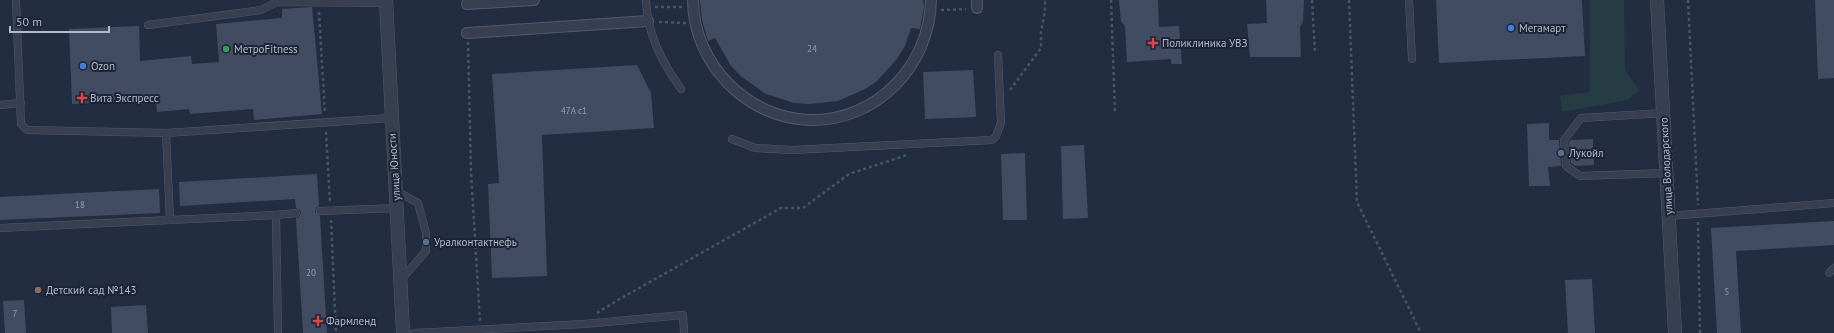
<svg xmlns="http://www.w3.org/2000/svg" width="1834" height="333" viewBox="0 0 1834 333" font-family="'PT Sans',sans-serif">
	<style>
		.green { fill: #243c42 }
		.building { fill: #414c63 }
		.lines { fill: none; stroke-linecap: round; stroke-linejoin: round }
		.service-casing { stroke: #525a6b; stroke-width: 8 }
		.pedestrian-casing { stroke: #525a6b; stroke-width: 12 }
		.minor-casing { stroke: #525a6b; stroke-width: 14 }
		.path { stroke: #42595f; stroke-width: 2.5; stroke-dasharray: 3 3; stroke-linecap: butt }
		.service { stroke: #373f50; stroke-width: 7 }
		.pedestrian { stroke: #373f50; stroke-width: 10 }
		.minor { stroke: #373f50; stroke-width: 13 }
		.shop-dot { fill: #3f7fe0; stroke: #1c2435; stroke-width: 1.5 }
		.health-dot { fill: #e0444e; stroke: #1c2435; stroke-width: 1.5 }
		.leisure-dot { fill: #2e9e5b; stroke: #1c2435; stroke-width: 1.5 }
		.service-dot { fill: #5c6f8a; stroke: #1c2435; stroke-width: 1.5 }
		.education-dot { fill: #8d6e63; stroke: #1c2435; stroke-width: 1.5 }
		.labels { text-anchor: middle; stroke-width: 4; stroke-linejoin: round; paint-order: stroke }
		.number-label { font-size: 9px; fill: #969eb1 }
		.poi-label { font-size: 11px; fill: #b3bacb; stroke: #1c2435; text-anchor: start }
		.street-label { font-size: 11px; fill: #b3bacb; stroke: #1c2435 }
	</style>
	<rect width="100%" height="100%" fill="#222d41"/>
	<!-- green -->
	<path class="green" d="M1590,0h34l1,70 14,20 -11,10 -66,12 -2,-16 30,-4z"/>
	<!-- building -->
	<g class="building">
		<path d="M700,0h223l1,8 -4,21 -9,-1 -6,18 -8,13 -20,22 -12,8 -27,12 -29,3 -15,-1 -28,-9 -24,-17 -11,-11 -16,-28 -7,3 -6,-21z"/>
		<path d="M1119,0h39l1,27 20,-1 3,38h-11v-5l-44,3 -2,-36 -4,-4z"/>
		<path d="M1266,0h38l-1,21 -3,6 1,30h-51l-3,-33 20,-1z"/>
		<path d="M1436,0h146l3,56 -146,7z"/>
		<path d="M1815,0h19v78l-16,1z"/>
		<path d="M312,7l10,107 -68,6 -1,-11 -63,5 -1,-5 -32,3 -1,-12 -84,4 -3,-75 70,-3 1,35 51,-5 1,8 27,-2 -3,-38 66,-6v-9z"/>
		<path d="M637,65l14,28 3,35 -112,7 5,141 -55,2 -4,-94 11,-1 -7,-109z"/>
		<path d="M973,70l3,47 -51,2 -2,-47z"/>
		<path d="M1549,123v17h10l2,26 -13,1 2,19h-21l-2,-62z"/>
		<path d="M1593,139l1,26 -19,1 -4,-3 -2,-21 2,-2z"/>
		<path d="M1084,145l4,73 -25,1 -2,-73z"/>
		<path d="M1025,153l2,67h-24l-2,-66z"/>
		<path d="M317,174l2,32 -3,2 -1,4 5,4 7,117h-24l-7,-115 3,-1 2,-4 -1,-3 -4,-2 -1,-9 -115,7 -1,-24z"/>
		<path d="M159,189l1,24 -160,7v-23z"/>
		<path d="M1834,221v24l-98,6 5,82h-24l-6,-105z"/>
		<path d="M1592,279l3,54h-27l-3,-53z"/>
		<path d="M24,300l2,33h-21l-2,-32z"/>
		<path d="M146,305l2,28h-36l-1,-26z"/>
	</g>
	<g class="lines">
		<!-- service casing -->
		<g class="service-casing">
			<g id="service">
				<path d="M16,0l5,124 6,6 139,3 225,-15"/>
				<path d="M646,0c1,34 16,62 35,89"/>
				<path d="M1409,0l3,59"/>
				<path d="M148,25l113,-15 16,-8 109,1"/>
				<path d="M0,105l21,-2"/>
				<path d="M1664,113l-83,5 -17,22 2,26 14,10 86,-3"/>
				<path d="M166,133l4,87 106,-5 2,118"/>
				<path d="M732,139l23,9 37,2 200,-10 4,-4 5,-13 -3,-68"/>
				<path d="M396,191l22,12 8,30v18l-26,30"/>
				<path d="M320,211l77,-3"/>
				<path d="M276,215l20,-2"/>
				<path d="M1669,216l165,-13"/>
				<path d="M0,228l170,-8"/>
				<path d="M1829,273l5,-5"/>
				<path d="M414,333l170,-9 99,-9 1,18"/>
			</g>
		</g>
		<!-- pedestrian casing -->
		<g class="pedestrian-casing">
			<g id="pedestrian">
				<path d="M693,0c0,63 54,119 118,120 66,1 119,-55 120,-120"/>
				<path d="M977,0v8"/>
				<path d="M467,4l67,-4"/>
				<path d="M467,33l181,-12"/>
			</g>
		</g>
		<!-- minor casing -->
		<g class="minor-casing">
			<g id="minor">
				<path d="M386,0l17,333"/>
				<path d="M1657,0l18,333"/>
			</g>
		</g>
		<!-- path -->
		<g class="path">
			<path d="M1111,0l4,112"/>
			<path d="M1312,0l3,53"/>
			<path d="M1349,0l8,202 64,131"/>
			<path d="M1688,0l10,205"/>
			<path d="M655,7h29"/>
			<path d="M941,10l25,-1"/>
			<path d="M319,12l6,101"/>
			<path d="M659,22l27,1"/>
			<path d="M468,42l3,130 9,149"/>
			<path d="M1010,90l31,-42v-17l4,-19v-12"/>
			<path d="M326,132l4,71"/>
			<path d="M331,220l5,113"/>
			<path d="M1698,222l2,111"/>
			<path d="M597,313l21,-13 163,-92h22l46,-34 58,-19"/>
		</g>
		<!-- service -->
		<use href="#service" class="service"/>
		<!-- pedestrian -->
		<use href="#pedestrian" class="pedestrian"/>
		<!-- minor -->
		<use href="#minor" class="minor"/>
	</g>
	<!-- markers -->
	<g class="shop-dot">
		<circle cx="1511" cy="28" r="4"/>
		<circle cx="83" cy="66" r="4"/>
	</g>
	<g class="health-dot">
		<path d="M1151 37h4v4h4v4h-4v4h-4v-4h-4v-4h4z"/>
		<path d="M80 92h4v4h4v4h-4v4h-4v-4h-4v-4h4z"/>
		<path d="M316 315h4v4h4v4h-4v4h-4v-4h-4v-4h4z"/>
	</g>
	<circle class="leisure-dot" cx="226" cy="49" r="4"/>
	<g class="service-dot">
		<circle cx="1561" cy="153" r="4"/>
		<circle cx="426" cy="242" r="4"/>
	</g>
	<circle class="education-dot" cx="38" cy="290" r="4"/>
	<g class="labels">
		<!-- number labels -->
		<g class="number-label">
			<text x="812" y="52">24</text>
			<text x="574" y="114">47А с1</text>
			<text x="80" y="208">18</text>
			<text x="311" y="276">20</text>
			<text x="1727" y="295">5</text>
			<text x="15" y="317">7</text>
		</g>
		<!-- poi labels -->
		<g class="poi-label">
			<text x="1519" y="32">Мегамарт</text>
			<text x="1162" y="47">Поликлиника УВЗ</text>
			<text x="234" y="53">МетроFitness</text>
			<text x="91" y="70">Ozon</text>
			<text x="90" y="102">Вита Экспресс</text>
			<text x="1569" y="157">Лукойл</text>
			<text x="434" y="246">Уралконтактнефь</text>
			<text x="46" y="294">Детский сад №143</text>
			<text x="326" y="325">Фармленд</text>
		</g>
		<!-- street labels -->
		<g class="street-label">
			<text transform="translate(1666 166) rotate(-93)" y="4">улица Володарского</text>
			<text transform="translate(394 167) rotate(-94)" y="4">улица Юности</text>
		</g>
	</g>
	<!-- scale -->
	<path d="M10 26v6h99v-6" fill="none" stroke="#b3bacb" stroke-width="2"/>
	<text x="16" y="26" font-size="12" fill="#b3bacb" stroke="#1c2435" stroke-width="3" paint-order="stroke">50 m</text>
</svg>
